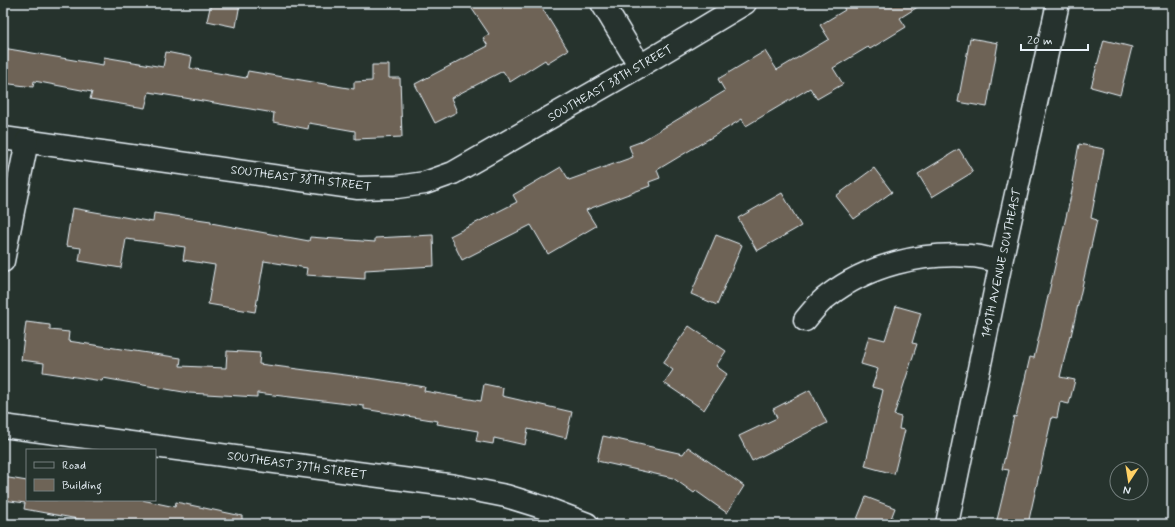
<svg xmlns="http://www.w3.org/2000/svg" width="1175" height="527" viewBox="0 0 1175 527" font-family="Mynerve,sans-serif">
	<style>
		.building { fill: #6e6457; stroke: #e8f1f8 }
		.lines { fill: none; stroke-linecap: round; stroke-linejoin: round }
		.minor-casing { stroke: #e8f1f8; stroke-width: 25 }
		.minor { stroke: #26332d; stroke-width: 22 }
		.labels { text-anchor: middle; stroke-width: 4; stroke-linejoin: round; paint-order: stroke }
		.street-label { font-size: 12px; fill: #e8f1f8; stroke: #26332d }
	</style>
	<rect width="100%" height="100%" fill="#26332d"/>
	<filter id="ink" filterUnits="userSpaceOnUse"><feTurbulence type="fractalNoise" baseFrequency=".025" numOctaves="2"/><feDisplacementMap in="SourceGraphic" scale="8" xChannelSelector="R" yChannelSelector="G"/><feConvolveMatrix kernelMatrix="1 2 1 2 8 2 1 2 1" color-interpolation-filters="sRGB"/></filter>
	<g filter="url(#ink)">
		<!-- building -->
		<g class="building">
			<path d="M211,3h29l-4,24 -29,-6z"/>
			<path d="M468,3h71l29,47 -21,13 -2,-3 -35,22 -7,-11 -52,27 6,14 -22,11 -20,-39 73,-38 -5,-8 6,-4z"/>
			<path d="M841,3h83l-24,15 6,9 -36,22 -2,-2 -35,21 10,16 -26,15 -7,-11 -64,38 -4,-7 -85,51 3,8 -11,4 1,4 -64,24 10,16 -48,28 -17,-29 -69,35 -12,-24 67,-34 -4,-7 48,-28 8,13 64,-23 -4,-11 11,-4 85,-51 -7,-12 47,-28 12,19 52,-31 -9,-14 25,-15z"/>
			<path d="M970,38l28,5 -11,64 -29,-5z"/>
			<path d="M1104,40l28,7 -12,48 -29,-8z"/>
			<path d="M3,48l100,17 1,-8 59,10 3,-15 26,5 -2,11 56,10 2,-7 106,18v-7l18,-1v-16h17v13h11l2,59 -47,2v-8l-46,-8 -1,6 -35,-7 1,-9 -125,-21 -4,16 -55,-9 2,-7 -58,-11 -1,6 -30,-4z"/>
			<path d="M1079,144l25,5 -13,69 6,2 -26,116 -1,-1 -10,42 15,3 -6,24 -9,-2 -3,16 -5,-1 -24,107h-32l13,-54 -7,-1 12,-53 2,1 14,-60 4,1 40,-176h-2z"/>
			<path d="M959,149l14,23 -41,25 -14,-23z"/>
			<path d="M874,168l18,24 -38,27 -18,-23z"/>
			<path d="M782,193l19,33 -44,25 -19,-33z"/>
			<path d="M72,208l81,14 1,-9 57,8v2l98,18 1,-4 65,5v-4l58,-3 1,31 -69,4v9l-59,-4 1,-7 -43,-7 -9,51 -47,-8 7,-39 -32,-5 2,-13 -59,-8 -5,29 -42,-7 2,-13 -15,-2z"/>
			<path d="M716,235l26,10 -25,60 -26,-11z"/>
			<path d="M896,306l25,7 -9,30 5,1 -23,71 7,2 -2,12 6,1 -11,44 -29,-8 18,-76 -11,-3 6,-18 -17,-5 8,-28 16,4z"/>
			<path d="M26,322l24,3v5l19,2 -1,9 113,17 -1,8 46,2 1,-17 33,2 -1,11 117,15 49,8 -1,4 57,10 3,-17 19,4 -1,8 70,16 -6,26 -38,-9 -3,16 -31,-7 -1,6 -17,-3 2,-10 -41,-7 1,-3 -74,-12v-3l-107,-13v4l-68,-4 -86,-15 -1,3 -59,-9 1,-9 -23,-3z"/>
			<path d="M689,326l37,25 -10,15 11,8 -23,36 -40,-27 9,-13 -10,-7z"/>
			<path d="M810,390l17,33 -75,38 -13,-25 38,-18 -4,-9z"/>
			<path d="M603,436l80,18 5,-7 56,39 -17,27 -31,-22 -2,2 -21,-15 -76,-17z"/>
			<path d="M3,477l24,4v19h115l33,7 1,-5 66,14v8h-137l-81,-15 1,-6 -22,-3z"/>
			<path d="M866,497l29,11 -6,16h-34z"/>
		</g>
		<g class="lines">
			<!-- minor casing -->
			<g class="minor-casing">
				<g id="minor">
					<path d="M602,3l38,63"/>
					<path d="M3,138l355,50 39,-1 28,-4 28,-10 187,-107 105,-63"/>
					<path d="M3,261l24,-120"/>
					<path d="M805,320c7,-8 14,-18 23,-24 40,-31 94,-44 143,-40 10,0 21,4 30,6"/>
					<path d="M3,426l452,60 51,10 39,12 42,16"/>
					<path d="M947,524l54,-262 57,-259"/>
				</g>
			</g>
			<!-- minor -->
			<use href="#minor" class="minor"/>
		</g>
	</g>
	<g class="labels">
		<!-- street labels -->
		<g class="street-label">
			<text transform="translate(610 83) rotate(-30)" y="4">SOUTHEAST 38TH STREET</text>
			<text transform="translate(301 178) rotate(7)" y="4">SOUTHEAST 38TH STREET</text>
			<text transform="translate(1001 263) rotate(-78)" y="4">140TH AVENUE SOUTHEAST</text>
			<text transform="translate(297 465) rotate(8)" y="4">SOUTHEAST 37TH STREET</text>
		</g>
	</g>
	<!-- margin -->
	<rect width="1175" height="527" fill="none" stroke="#26332d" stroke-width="16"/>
	<rect x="8" y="8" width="1159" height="511" fill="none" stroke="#e8f1f8" stroke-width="1.5" filter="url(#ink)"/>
	<!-- legend -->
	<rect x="26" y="449" width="130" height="52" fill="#26332d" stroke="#747f7e"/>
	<rect x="34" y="462" width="20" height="6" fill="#26332d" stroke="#747f7e"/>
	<text x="62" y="469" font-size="12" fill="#e8f1f8">Road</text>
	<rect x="34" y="479" width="20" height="12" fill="#6e6457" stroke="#747f7e"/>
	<text x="62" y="489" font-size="12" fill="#e8f1f8">Building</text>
	<!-- north arrow -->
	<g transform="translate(1129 481) rotate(192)"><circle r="19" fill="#26332d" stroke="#747f7e"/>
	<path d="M0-3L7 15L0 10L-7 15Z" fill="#ffd166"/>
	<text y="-6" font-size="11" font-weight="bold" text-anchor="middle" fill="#e8f1f8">N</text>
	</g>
	<!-- scale -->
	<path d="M1021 44v6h67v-6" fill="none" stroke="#e8f1f8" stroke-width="2"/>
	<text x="1027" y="44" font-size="12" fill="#e8f1f8" stroke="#26332d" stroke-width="3" paint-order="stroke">20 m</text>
</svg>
